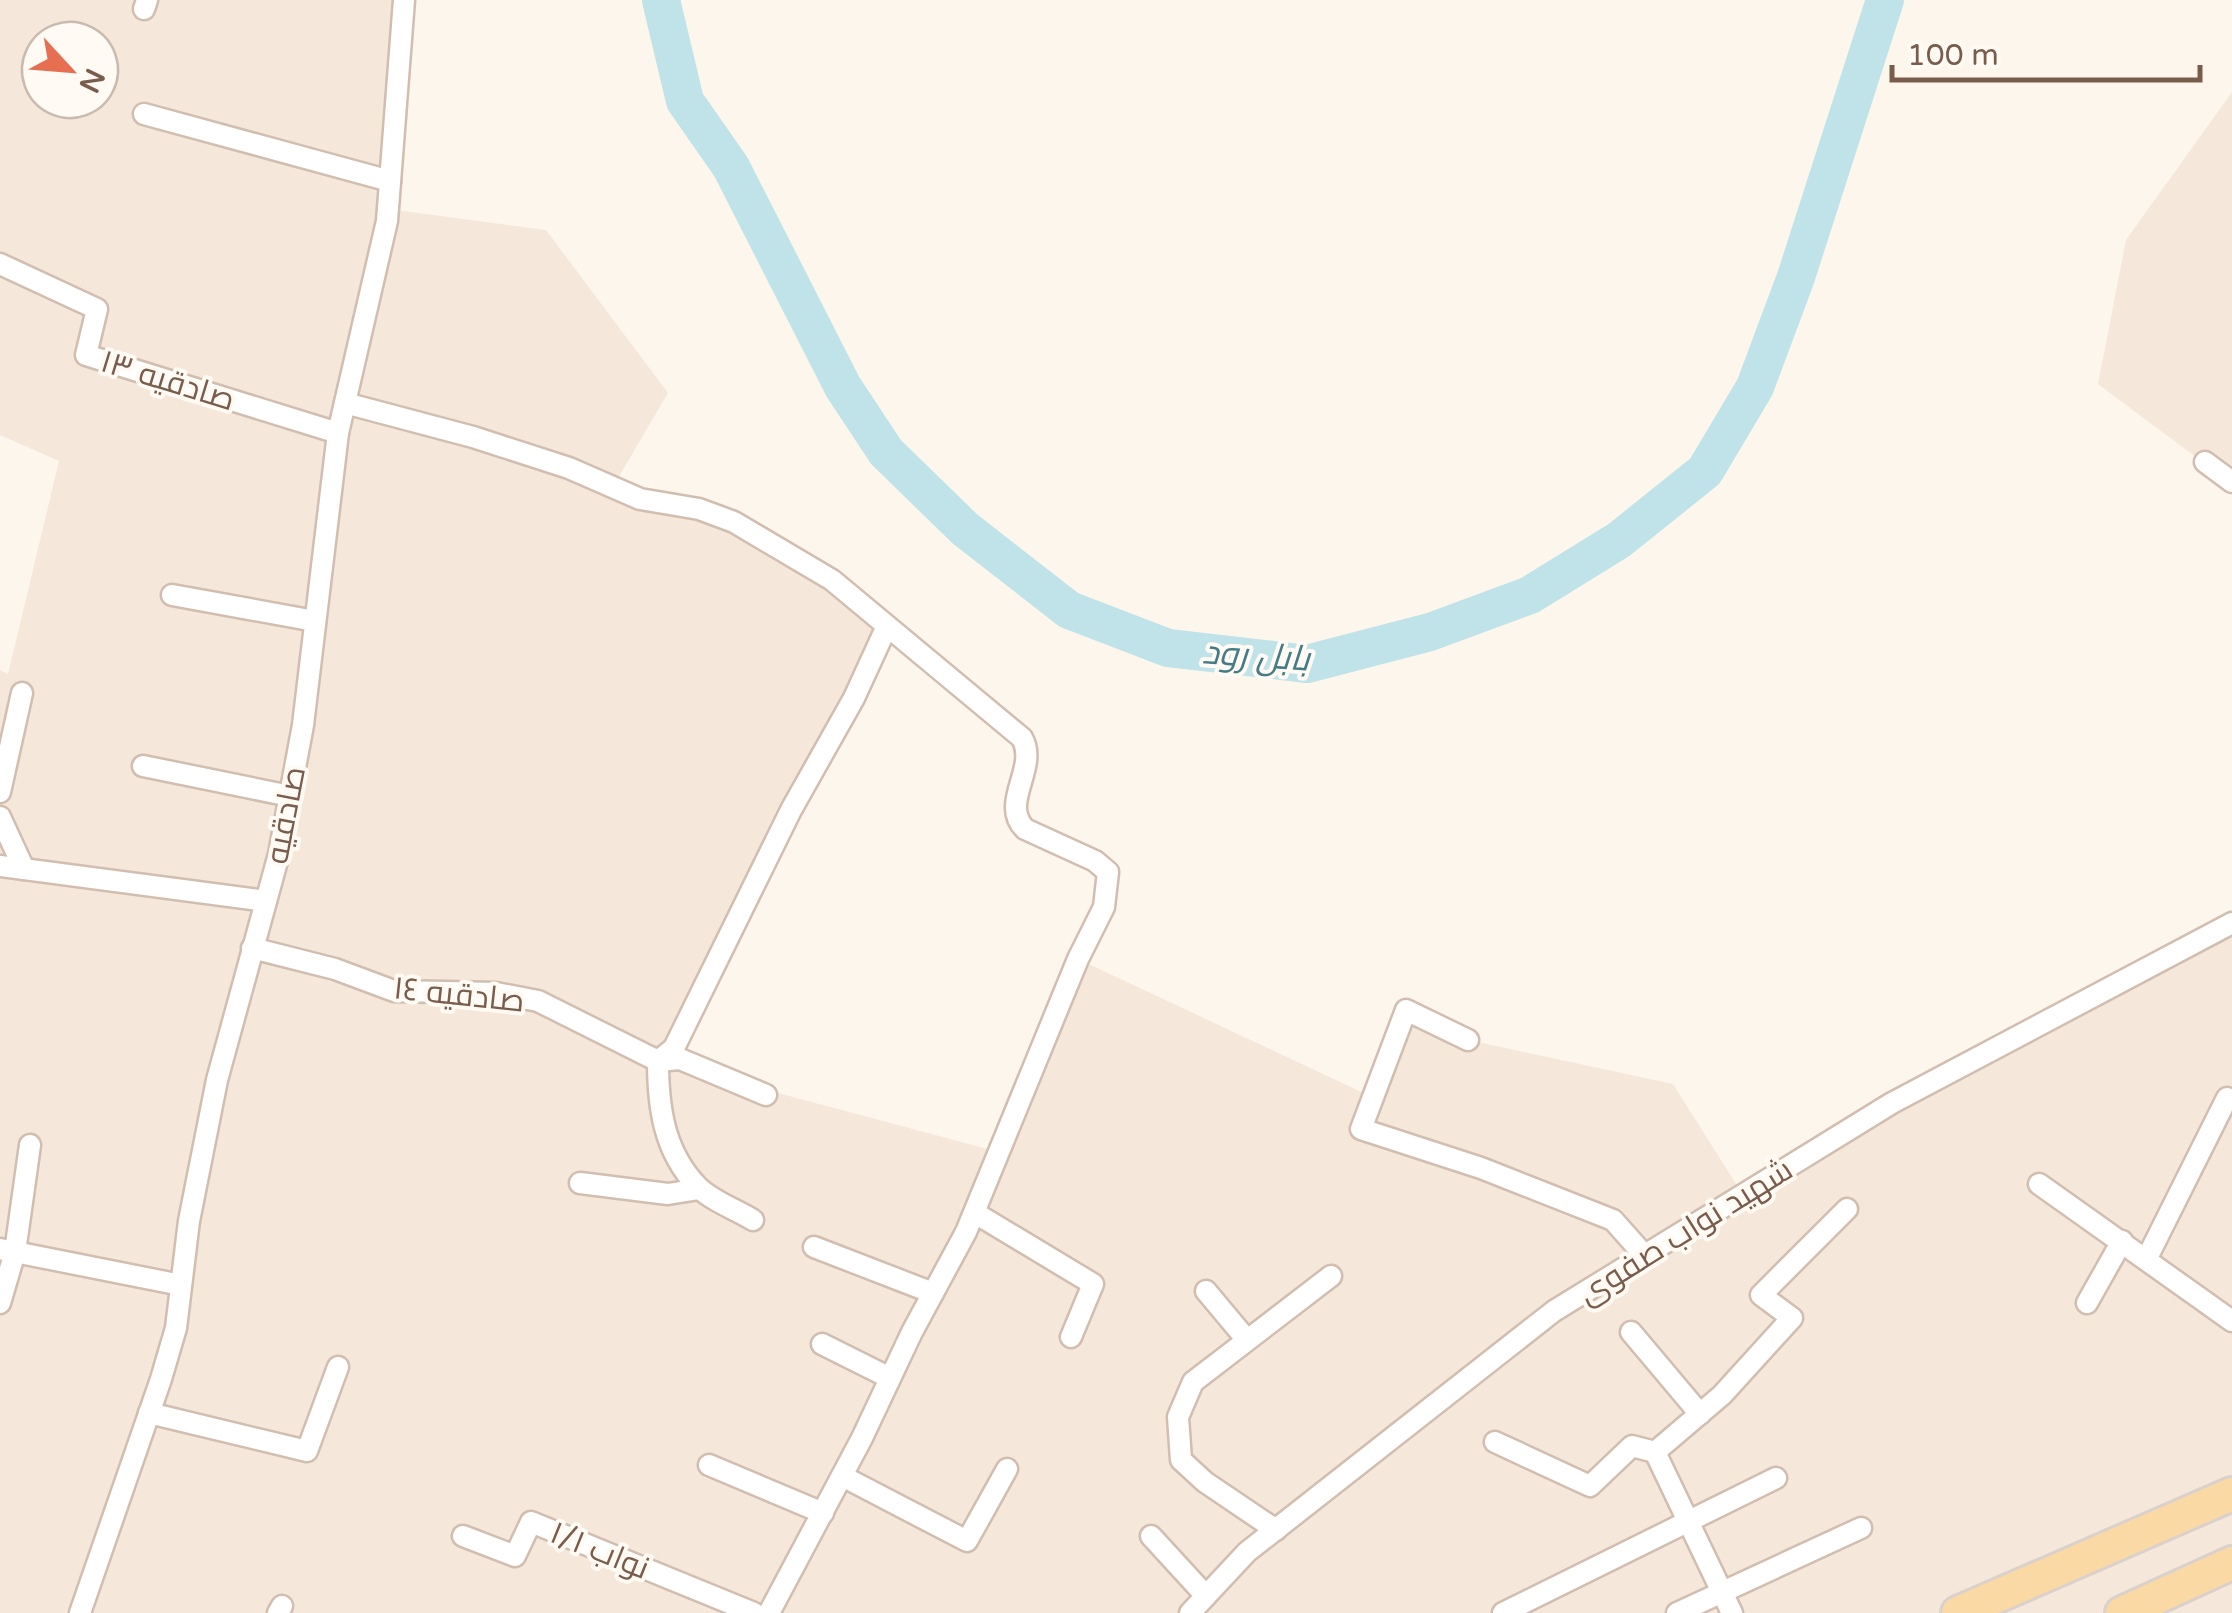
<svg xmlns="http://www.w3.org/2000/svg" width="2232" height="1613" viewBox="0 0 2232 1613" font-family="'Varela Round',Cairo,sans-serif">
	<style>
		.residential { fill: #f5e8da; fill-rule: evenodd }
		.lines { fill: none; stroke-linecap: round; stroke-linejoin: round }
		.river { stroke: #bfe3e8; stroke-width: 38 }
		.street-casing { stroke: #d1beb0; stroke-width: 25 }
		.primary-casing { stroke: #dad1cd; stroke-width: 38 }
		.street { stroke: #fff; stroke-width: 20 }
		.primary { stroke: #fbd9a5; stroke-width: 32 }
		.labels { text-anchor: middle; stroke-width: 8; stroke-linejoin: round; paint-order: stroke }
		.street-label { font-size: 32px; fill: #7a5c4d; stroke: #fffaf3 }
		.water-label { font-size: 35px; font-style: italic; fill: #437c86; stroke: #fffaf3 }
	</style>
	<rect width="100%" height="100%" fill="#fdf6ec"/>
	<!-- residential -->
	<g class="residential">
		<path d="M0,0h402l-14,209 158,21 122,163 -54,92 172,65 101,76 -229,435 341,91 79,-193 294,138 34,-87 62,30 205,44 70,111 489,-269v687h-2232v-943l8,4 51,-213 -59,-26zM40,40h60v60h-60z"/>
		<path d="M2232,92v392l-134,-100 28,-144z"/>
	</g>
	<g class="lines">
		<!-- river -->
		<path class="river" d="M661,0l24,101 46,66 112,220 43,65 79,77 104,81 99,38 139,16 123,-32 100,-37 89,-55 86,-69 50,-84 41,-110 89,-277"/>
		<!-- street casing -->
		<g class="street-casing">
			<g id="street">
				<path d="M144,9l3,-9"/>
				<path d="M144,114l246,67"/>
				<path d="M0,264l97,45 -11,46 252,78"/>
				<path d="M345,403l128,34 96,31 71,31 59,10 35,13 98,58 190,158c17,30 -23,65 3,91l70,32 13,11 -4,35 -26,52 -112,273 -54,100 -50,106 -93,175"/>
				<path d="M2205,462l27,20"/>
				<path d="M172,595l143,26"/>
				<path d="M143,766l147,30"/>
				<path d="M0,792l22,-99"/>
				<path d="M0,817l24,52"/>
				<path d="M0,866l266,35"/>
				<path d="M252,948l83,21 59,22 102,2 42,8 120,60c0,47 6,91 40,126 14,14 39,23 55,33"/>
				<path d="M1468,1040l-62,-30 -45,119 120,39 132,52 32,36"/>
				<path d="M766,1095l-86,-36 -22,2 16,-13 117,-238 63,-112 33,-72"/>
				<path d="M580,1183l88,11 31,-5"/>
				<path d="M2039,1184l193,137"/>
				<path d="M975,1213l118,71 -22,53"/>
				<path d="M814,1247l119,46"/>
				<path d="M0,1249l181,36"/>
				<path d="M2147,1258l80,-160"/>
				<path d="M1206,1291l41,49"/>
				<path d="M0,1303l15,-51 15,-107"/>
				<path d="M2087,1303l35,-62"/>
				<path d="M1631,1332l69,82"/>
				<path d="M822,1344l68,34"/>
				<path d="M149,1413l158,38 31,-84"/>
				<path d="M1495,1442l95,44 42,-40 23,6 77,161"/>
				<path d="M1655,1452l67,-57 70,-77 -31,-23 86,-86"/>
				<path d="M709,1465l114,48"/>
				<path d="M842,1476l125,65 40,-72"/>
				<path d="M1276,1530l-71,-48 -24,-22 -3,-43 15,-35 138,-106"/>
				<path d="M463,1536l52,20 16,-34 223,91"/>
				<path d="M1151,1536l55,60"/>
				<path d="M80,1613l81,-234 15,-51 13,-107 28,-141 62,-226 24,-129 35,-292 49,-212 17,-221"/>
				<path d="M278,1613l4,-7"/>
				<path d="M1190,1613l57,-61 307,-241 338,-208 340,-180"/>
				<path d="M1503,1613l273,-135"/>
				<path d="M1677,1613l184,-85"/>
			</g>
		</g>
		<!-- primary casing -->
		<g class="primary-casing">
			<g id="primary">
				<path d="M1958,1613l274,-119"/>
				<path d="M2122,1613l110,-50"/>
			</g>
		</g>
		<!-- street -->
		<use href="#street" class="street"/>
		<!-- primary -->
		<use href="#primary" class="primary"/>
	</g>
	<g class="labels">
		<!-- street labels -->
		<g class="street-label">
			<text transform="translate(168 380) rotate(17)" y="11">صادقیه ۱۳</text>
			<text transform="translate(285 815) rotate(-79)" y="11">صادقیه</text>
			<text transform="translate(459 994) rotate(6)" y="11">صادقيه ١٤</text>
			<text transform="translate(1685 1231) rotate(-32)" y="11">شهید نواب صفوی</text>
			<text transform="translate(600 1550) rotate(22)" y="11">نواب ۱/۱</text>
		</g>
		<!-- water labels -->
		<g class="water-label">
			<text transform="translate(1256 655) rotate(4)" y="12">بابل رود</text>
		</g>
	</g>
	<!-- north arrow -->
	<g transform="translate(70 70) rotate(116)"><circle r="48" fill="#fffaf3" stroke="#cabbb1" stroke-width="2.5"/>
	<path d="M0-8L18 38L0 25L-18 38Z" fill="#e76f51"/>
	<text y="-15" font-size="28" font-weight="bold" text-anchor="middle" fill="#7a5c4d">N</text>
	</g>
	<!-- scale -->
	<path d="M1892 65v15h308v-15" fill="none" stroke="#7a5c4d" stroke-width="5"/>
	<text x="1907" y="65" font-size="30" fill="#7a5c4d" stroke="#fffaf3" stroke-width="8" paint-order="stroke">100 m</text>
</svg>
